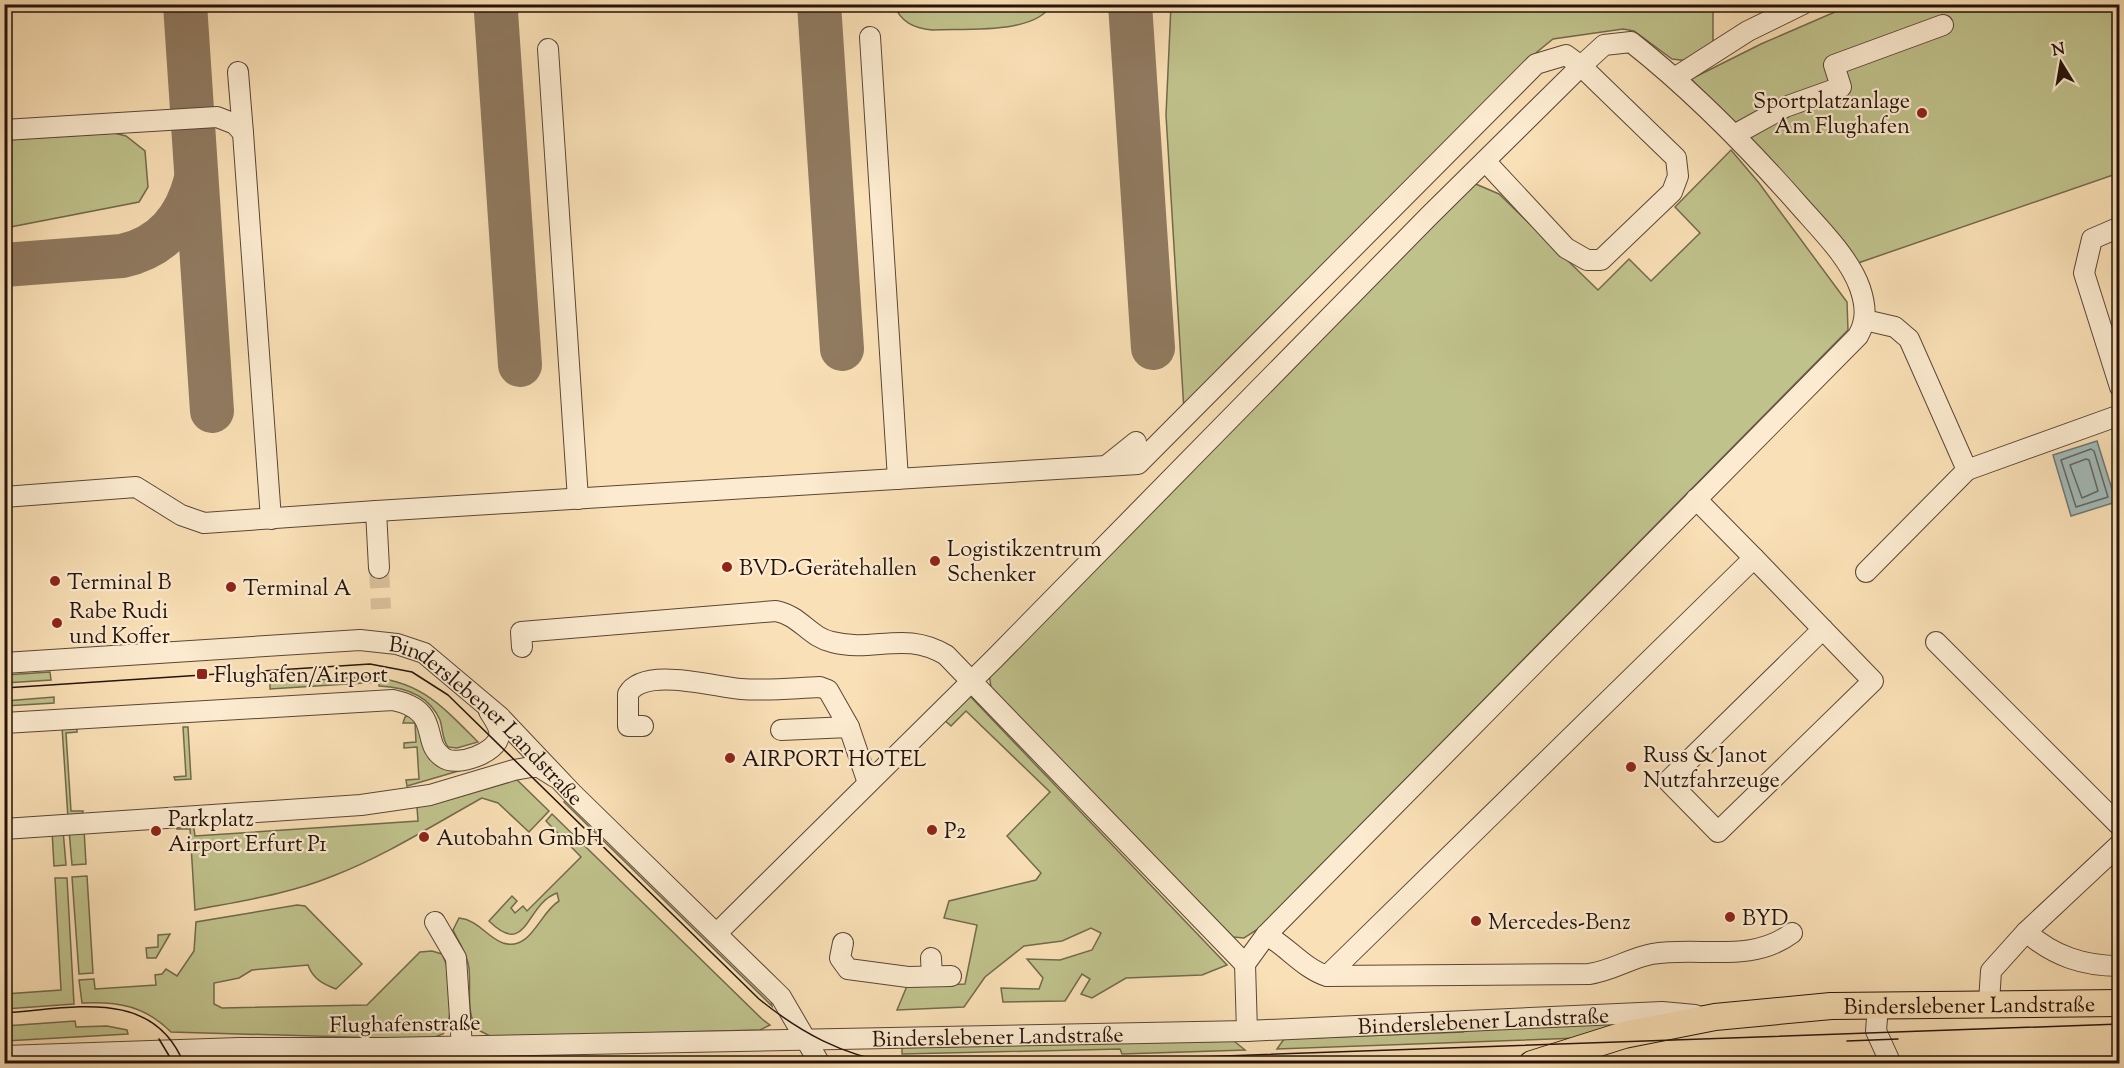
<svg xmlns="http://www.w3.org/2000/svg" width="2124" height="1068" viewBox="0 0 2124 1068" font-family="'Sorts Mill Goudy',serif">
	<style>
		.green { fill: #c0c28c; stroke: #726a4c; stroke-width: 1.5 }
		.water { fill: #a2bab8; stroke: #707773; stroke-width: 1.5 }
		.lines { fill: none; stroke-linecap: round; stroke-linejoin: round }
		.shore { stroke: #646662; stroke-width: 1.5 }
		.taxiway { stroke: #907a60; stroke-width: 44 }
		.minor-tunnel { stroke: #dac19c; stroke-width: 20; stroke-dasharray: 20 10; stroke-linecap: butt }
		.minor-casing { stroke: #5a4636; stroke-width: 22 }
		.major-casing { stroke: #25130b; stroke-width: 28 }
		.minor { stroke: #fcebd0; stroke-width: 20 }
		.major { stroke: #fae0b6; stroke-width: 26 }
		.tram { stroke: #25130b; stroke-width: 1.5 }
		.poi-dot { fill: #8f2418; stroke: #fcebd0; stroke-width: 2 }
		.labels { text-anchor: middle; stroke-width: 4.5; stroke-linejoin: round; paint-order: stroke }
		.poi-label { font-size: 22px; fill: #25130b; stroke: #fcebd0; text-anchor: start }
		.street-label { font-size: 22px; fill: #25130b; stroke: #fcebd0 }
	</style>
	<rect width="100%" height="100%" fill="#fae0b6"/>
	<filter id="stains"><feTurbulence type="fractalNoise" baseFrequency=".00333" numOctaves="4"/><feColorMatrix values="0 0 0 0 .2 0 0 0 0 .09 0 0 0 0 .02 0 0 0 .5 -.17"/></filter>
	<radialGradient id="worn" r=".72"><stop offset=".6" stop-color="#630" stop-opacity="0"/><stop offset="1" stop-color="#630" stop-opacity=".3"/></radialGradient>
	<!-- green -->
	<g class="green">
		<path d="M1713,4v43l-24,14 -17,-2 -38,-28 -11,-2 -70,10 -16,13 -353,359 -18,-296 5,-110z"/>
		<path d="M894,5h157c-16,30 -88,23 -119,25 -19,-2 -31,-8 -38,-25z"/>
		<path d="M1851,5h268v168l-261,90 -52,-65 -115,-119 70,-35z"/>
		<path d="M114,133l12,3 19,15 3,36 -9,15 -134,26v-88z"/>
		<path d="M1731,150l28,33 88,119 1,28 -590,599 -14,9 -11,-1 -242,-249 -2,-16 482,-490 28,12 99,96 31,-31 22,22 49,-48 -25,-26z"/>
		<path d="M50,672l1,8 -46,3v-8z"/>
		<path d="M365,677c54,2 77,29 113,65l-21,6 -9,-1c-6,-8 -5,-18 -8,-27 -11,-25 -36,-33 -61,-34v-4l-109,7v-6z"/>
		<path d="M967,693l260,272 -25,10 -76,3 -34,20 -11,-4 9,-15 -8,-5 -17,27 -62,1 -2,-14 38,1 4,-11 -16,-19 33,1 32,-10 9,-17 -10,-5 -29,13 -38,5 -39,31 -21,30 -67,3 10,-24 58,-2 12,-59 -33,-7 5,-17 87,-21 5,-7 -34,-37 43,-44 -84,-81 -15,15 -9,-8z"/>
		<path d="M54,697v6l-49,3v-5z"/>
		<path d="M411,714l49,51 2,5 -55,16 -1,-6 13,-1 -2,-32 -13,1v-5l12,-1 -1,-19h-12l2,-6z"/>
		<path d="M62,727h15v5l-11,1 5,78h12l-1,4 -14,3z"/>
		<path d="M183,727h5l3,52 -16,1 -1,-3 12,-1z"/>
		<path d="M512,775l37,36 -20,21 -31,-29 -16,-5c-49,27 -97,58 -149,78 -44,18 -92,25 -138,34l-5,-81h-13v-4l16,-3 2,14 223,-15 -1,-14 4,-4z"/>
		<path d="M566,800l205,200 1,6 -208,-204z"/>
		<path d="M552,814l210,205 8,6 -10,5 -268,7 -16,-8c-10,-19 -5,-40 -7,-61 -2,-15 -10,-25 -16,-38l6,-12c20,2 27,19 44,25 28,9 36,-30 56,-42l-2,-8c-32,11 -29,66 -68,28l23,-25 5,5 -6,7 4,5 8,-7 4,5 54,-54 -35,-36z"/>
		<path d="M84,829l2,35 -14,1 -3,-35z"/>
		<path d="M63,830l3,35 -12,1 -2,-35z"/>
		<path d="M87,876l6,97 -14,1 -7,-97z"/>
		<path d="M55,878h12l7,126 -69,5v-15l56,-4z"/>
		<path d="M297,905l8,1 57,58 -26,25c-13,-5 -23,-10 -28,-24l-56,5 -13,8 -25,5v21l8,4 145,-3 53,-53 12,-1 10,3c10,19 13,62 1,80l-11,4 -14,1 -247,-7c-26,-26 -53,-31 -89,-29l-3,-23 15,-1 1,10 61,-4 -1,-10 7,-1 4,-5 11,7 17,-25 2,-29z"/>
		<path d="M170,934l-14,24h-9l-1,-10 12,-1v-12z"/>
		<path d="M1631,1020l-52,18 -302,11 7,-10 179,-7 15,-6z"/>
		<path d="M75,1021l1,6 31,-1 20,4 1,4 -123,7v-15z"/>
		<path d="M1234,1041l11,9 -123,4 -2,-5 -218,5v-7z"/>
		<path d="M1451,1059l-5,3 -123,1z"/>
	</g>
	<!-- water -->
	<path class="water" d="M2097,441l19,61 -45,14 -18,-61z"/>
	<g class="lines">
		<!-- shore -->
		<g class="shore">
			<path d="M2091,449l3,2 14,46 -32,10 -15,-47z"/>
			<path d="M2086,459l3,1 9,31 -16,7 -12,-33z"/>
		</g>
		<!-- taxiway -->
		<g class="taxiway">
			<path d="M185,4l27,407"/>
			<path d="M498,4l-2,8 24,353"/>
			<path d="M819,4l23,345"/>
			<path d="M1130,4l23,344"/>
			<path d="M4,265l118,-9c41,-9 64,-37 74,-77"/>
		</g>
		<!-- minor-tunnel -->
		<path class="minor-tunnel" d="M379,568l2,41"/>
		<!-- minor casing -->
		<g class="minor-casing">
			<g id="minor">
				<path d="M870,37l28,442"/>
				<path d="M548,49l30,450"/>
				<path d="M238,72l5,61"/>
				<path d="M1676,77l72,-46 55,-27"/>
				<path d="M4,130l213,-13 18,7 8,9 28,386"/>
				<path d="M1736,134l49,-27 56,-20 -7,-22 109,-40"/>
				<path d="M2120,227l-28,12 -8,34 36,114"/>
				<path d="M1865,320l30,7 14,12 58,131 -101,102"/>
				<path d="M1106,466l32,-2 398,-400 30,-9 15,11 95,92 2,18 -6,16 -71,68h-14l-21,-12 -81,-87"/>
				<path d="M1967,470l153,-55"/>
				<path d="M4,497l132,-10 45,28 23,8 172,-12 3,57"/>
				<path d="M376,511l730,-45 30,-24"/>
				<path d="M1754,558l119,123 -155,151 -50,-51 155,-152"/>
				<path d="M1936,642l184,184"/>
				<path d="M522,647l-1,-15 255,-21c25,5 33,26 56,31 42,11 72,-12 114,13l299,309"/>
				<path id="s1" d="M4,663l356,-23 37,4 27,9 76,64 72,76 209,204 39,67"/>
				<path d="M4,723l389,-23c51,11 26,43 51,58 13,9 53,-5 55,-22 2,-8 -6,-18 -10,-25"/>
				<path d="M643,726h-15v-32c16,-28 86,-7 113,-5 26,2 53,-1 79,-2l8,3 21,37"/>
				<path d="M781,730l68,-3 19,56"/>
				<path d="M4,829l357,-24 69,-10 84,-25 17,-3h8l16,10"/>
				<path d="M435,922l21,36 6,89"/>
				<path d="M2026,932l94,-88"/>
				<path d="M717,933l278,-275 434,-442 152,-150 23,-21 27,-3c62,49 115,103 167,162 21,24 51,53 62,84 6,18 7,32 -2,48l-592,599 -21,29 2,67"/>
				<path d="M1266,935c21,11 38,34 61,41l427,-418 -58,-59"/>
				<path d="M843,943l-3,15 8,11 60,8 43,-1"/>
				<path d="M931,958l1,18"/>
				<path d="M1327,976l262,-2c23,-3 41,-16 63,-20 48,-8 99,10 140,-21"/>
				<path d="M1989,1002l2,-31 35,-39c28,24 57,34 94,34"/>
				<path d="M1878,1005l-2,26 15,33"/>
				<path id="s2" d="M4,1056l235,-8h145l863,-17 415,-19 33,3"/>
			</g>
		</g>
		<!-- major casing -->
		<g class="major-casing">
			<g id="major">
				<path id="s3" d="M1532,1064l92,-29 91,-18 116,-11 289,-3"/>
			</g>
		</g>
		<!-- minor -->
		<use href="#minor" class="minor"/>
		<!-- major -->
		<use href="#major" class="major"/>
		<!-- tram -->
		<g class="tram">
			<path d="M4,688l366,-24 42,8 36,23 311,304c42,34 83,56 137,65"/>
			<path d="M4,1013c66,-4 149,-27 180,51"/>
			<path d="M159,1039l15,25"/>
			<path d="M1847,1041l51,-2"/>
			<path d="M999,1064l1121,-40"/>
		</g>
	</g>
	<!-- markers -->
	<g class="poi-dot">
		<circle cx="1922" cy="113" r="6"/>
		<circle cx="935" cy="561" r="6"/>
		<circle cx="727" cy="567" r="6"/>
		<circle cx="55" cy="581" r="6"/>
		<circle cx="231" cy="587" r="6"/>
		<circle cx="57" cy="623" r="6"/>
		<rect x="196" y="668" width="12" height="12" rx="3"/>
		<circle cx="730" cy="758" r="6"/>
		<circle cx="1631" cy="767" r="6"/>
		<circle cx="932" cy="830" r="6"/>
		<circle cx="156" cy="831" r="6"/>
		<circle cx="424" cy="837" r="6"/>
		<circle cx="1730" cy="917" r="6"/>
		<circle cx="1476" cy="921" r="6"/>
	</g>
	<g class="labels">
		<!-- poi labels -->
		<g class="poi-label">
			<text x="1910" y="108" text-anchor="end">Sportplatzanlage<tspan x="1910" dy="25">Am Flughafen</tspan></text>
			<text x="947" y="556">Logistikzentrum<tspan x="947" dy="25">Schenker</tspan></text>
			<text x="739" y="575">BVD-Gerätehallen</text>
			<text x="67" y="589">Terminal B</text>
			<text x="243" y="595">Terminal A</text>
			<text x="69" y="618">Rabe Rudi<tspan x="69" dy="25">und Koffer</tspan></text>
			<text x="214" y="682">Flughafen/Airport</text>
			<text x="1643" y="762">Russ &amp; Janot<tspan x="1643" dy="25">Nutzfahrzeuge</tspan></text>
			<text x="742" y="766">AIRPORT HOTEL</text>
			<text x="168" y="826">Parkplatz<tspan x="168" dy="25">Airport Erfurt P1</tspan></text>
			<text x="944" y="838">P2</text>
			<text x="436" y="845">Autobahn GmbH</text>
			<text x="1742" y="925">BYD</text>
			<text x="1488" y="929">Mercedes-Benz</text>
		</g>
		<!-- street labels -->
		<g class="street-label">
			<text dy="8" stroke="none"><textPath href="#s1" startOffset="512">Binderslebener Landstraße</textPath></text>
			<text dy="8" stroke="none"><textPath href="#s3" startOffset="444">Binderslebener Landstraße</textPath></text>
			<text dy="8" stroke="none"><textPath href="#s2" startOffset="1480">Binderslebener Landstraße</textPath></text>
			<text transform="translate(405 1023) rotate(-1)" y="8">Flughafenstraße</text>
			<text dy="8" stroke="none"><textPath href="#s2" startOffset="994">Binderslebener Landstraße</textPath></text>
		</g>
	</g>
	<!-- margin -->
	<rect width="2124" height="1068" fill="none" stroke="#fae0b6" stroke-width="24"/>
	<rect x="6" y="6" width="2112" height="1056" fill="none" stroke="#25130b" stroke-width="3"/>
	<rect x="12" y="12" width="2100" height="1044" fill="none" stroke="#25130b" stroke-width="1.5"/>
	<!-- north arrow -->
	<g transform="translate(2061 63) rotate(349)" stroke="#fcebd0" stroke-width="4.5" paint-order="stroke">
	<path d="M0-4.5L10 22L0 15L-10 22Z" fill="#25130b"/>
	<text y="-9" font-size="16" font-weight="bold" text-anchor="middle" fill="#25130b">N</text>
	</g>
	<rect width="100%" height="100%" filter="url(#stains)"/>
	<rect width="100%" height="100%" fill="url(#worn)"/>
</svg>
